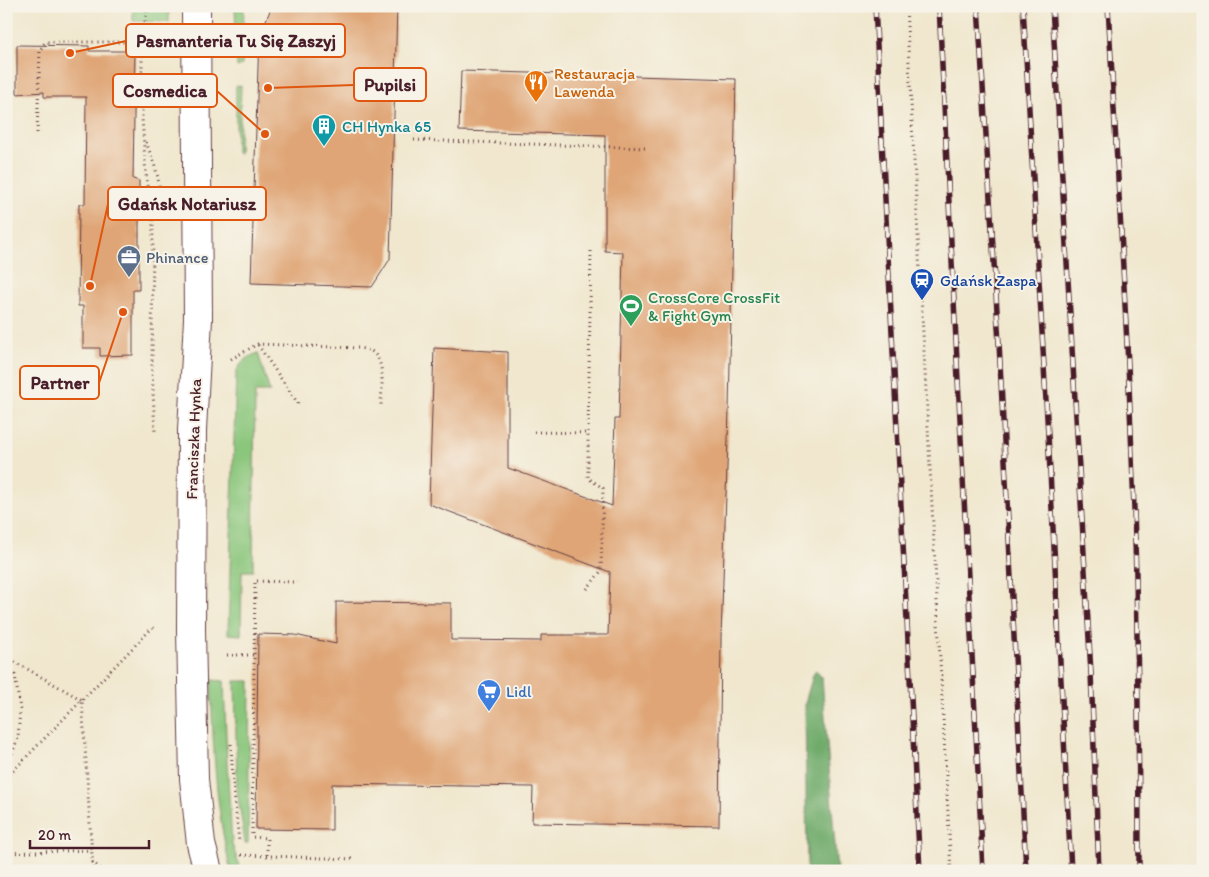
<svg xmlns="http://www.w3.org/2000/svg" width="1209" height="877" viewBox="0 0 1209 877" font-family="Itim,sans-serif">
	<style>
		.green { fill: #8ac67b; stroke: #6a7253 }
		.forest { fill: #6fab6b; stroke: #5c654b }
		.building { fill: #dfa576 }
		.lines { fill: none; stroke-linecap: round; stroke-linejoin: round }
		.minor-casing { stroke: #633d43; stroke-width: 30 }
		.path { stroke: #633d43; stroke-width: 3; stroke-dasharray: 1 4; stroke-linecap: butt }
		.minor { stroke: #fff; stroke-width: 28 }
		.rail-casing { stroke: #4a1f2b; stroke-width: 5.5 }
		.rail { stroke: #f7f3e8; stroke-width: 4; stroke-dasharray: 11; stroke-linecap: butt }
		.labels { text-anchor: middle; stroke-width: 4; stroke-linejoin: round; paint-order: stroke }
		.food-label { font-size: 16px; fill: #c56008; stroke: #f7f3e8; text-anchor: start }
		.culture-label { font-size: 16px; fill: #0d838f; stroke: #f7f3e8; text-anchor: start }
		.service-label { font-size: 16px; fill: #4e5e75; stroke: #f7f3e8; text-anchor: start }
		.transit-label { font-size: 16px; fill: #164399; stroke: #f7f3e8; text-anchor: start }
		.leisure-label { font-size: 16px; fill: #27864d; stroke: #f7f3e8; text-anchor: start }
		.street-label { font-size: 16px; fill: #4a1f2b; stroke: #f7f3e8 }
		.shop-label { font-size: 16px; fill: #366cbe; stroke: #f7f3e8; text-anchor: start }
		.leader { fill: none; stroke: #e0560e; stroke-width: 2 }
		.callout-dot { fill: #e0560e; stroke: #f7f3e8; stroke-width: 2 }
		.callout { fill: #f7f3e8; stroke: #e0560e; stroke-width: 2 }
		.callout-label { font-size: 18px; text-anchor: middle; font-weight: bold; fill: #4a1f2b }
	</style>
	<rect width="100%" height="100%" fill="#f7f3e8"/>
	<filter id="ink" filterUnits="userSpaceOnUse"><feTurbulence type="fractalNoise" baseFrequency=".02" numOctaves="2"/><feDisplacementMap in="SourceGraphic" scale="10" xChannelSelector="R" yChannelSelector="G"/><feConvolveMatrix kernelMatrix="1 2 1 2 8 2 1 2 1" color-interpolation-filters="sRGB"/></filter>
	<filter id="wash" filterUnits="userSpaceOnUse"><feTurbulence type="fractalNoise" baseFrequency=".0096" numOctaves="4" result="noise"/><feDisplacementMap in="SourceGraphic" scale="20" xChannelSelector="R" yChannelSelector="G"/><feGaussianBlur stdDeviation="1.12" result="paint"/><feColorMatrix in="noise" values="0 0 0 0 0 0 0 0 0 0 0 0 0 0 0 0 0 1.4 0 .05"/><feComposite in="paint" operator="in"/></filter>
	<g filter="url(#wash)">
		<rect width="100%" height="100%" fill="#f0e7ce"/>
		<!-- green -->
		<g class="green">
			<path d="M133,6h36v16l-36,-1z"/>
			<path d="M235,6h9l-2,59 -5,2z"/>
			<path d="M241,85l-2,68h-3v-67z"/>
			<path d="M258,353l12,39h-15l-2,179h-11l-1,64 -13,-1 8,-261c4,-11 11,-16 22,-20z"/>
			<path d="M211,680l13,1 3,81 5,82 9,27h-10c-16,-62 -18,-127 -20,-191z"/>
			<path d="M235,681h15l-2,162h-3l-8,-54z"/>
		</g>
		<!-- forest -->
		<path class="forest" d="M816,670l6,8 15,193h-30l-2,-168 8,-28z"/>
		<g id="blocks">
			<!-- building -->
			<g class="building">
				<path d="M272,6h125l-7,253 -18,28 -121,-4 8,-246z"/>
				<path d="M17,45l72,1v5h46l-2,128 6,2v109h-6v65l-33,1v-8h-17v-42h-5l1,-102h6l1,-107h-42v-5l-27,2z"/>
				<path d="M461,71l275,8 -7,331 -8,227 -2,189 -187,-3 1,-36 -201,-3v46l-76,-1 2,-195 37,1 41,9v-42l115,1v37l90,1v-6h67l2,-63 -181,-68 5,-156 74,4v116l104,38 3,-87h4l4,-167 -18,-1v-116l-146,-4z"/>
			</g>
		</g>
	</g>
	<g filter="url(#ink)">
		<use href="#blocks" fill-opacity="0" stroke="#633d43" stroke-width="1"/>
		<g class="lines">
			<!-- minor casing -->
			<g class="minor-casing">
				<path id="minor" d="M196,6l2,313 -6,111 -1,200 3,149 7,65 7,27"/>
			</g>
			<!-- path -->
			<g class="path">
				<path d="M148,6l-6,31v81l4,57 7,37 -1,158 3,62"/>
				<path d="M906,6l45,865"/>
				<path d="M37,133l3,-83 5,-8h97"/>
				<path d="M414,140l233,8"/>
				<path d="M146,142c8,22 20,46 8,68"/>
				<path d="M258,345l41,60"/>
				<path d="M231,359l27,-15 101,4c3,1 9,1 12,3 16,10 10,40 10,55"/>
				<path d="M534,432l54,1 3,-182"/>
				<path d="M587,589l14,-18 2,-83 -15,-10v-45"/>
				<path d="M227,655h27"/>
				<path d="M6,657l76,43 11,171"/>
				<path d="M6,662l9,13 5,34 -2,29 -12,31"/>
				<path d="M231,744l2,39 6,59"/>
				<path d="M6,778l146,-150 5,1"/>
				<path d="M6,853l85,-3"/>
				<path d="M241,855l111,4"/>
				<path d="M267,855v-17l-15,-1 3,-256 42,1"/>
				<path d="M92,862l12,9"/>
			</g>
			<!-- minor -->
			<use href="#minor" class="minor"/>
			<!-- rail casing -->
			<g class="rail-casing">
				<g id="rail">
					<path d="M875,6l45,865"/>
					<path d="M939,6l44,865"/>
					<path d="M978,6l21,337 27,528"/>
					<path d="M1023,6l26,446 22,419"/>
					<path d="M1052,6l39,667 8,198"/>
					<path d="M1108,6c11,190 23,379 28,569 2,99 3,197 3,296"/>
				</g>
			</g>
			<!-- rail -->
			<use href="#rail" class="rail"/>
		</g>
	</g>
	<!-- icons -->
	<defs>
		<g id="restaurant-pin" transform="scale(1.25)"><path d="M0 17L-7.5 6A9.5 9.5 0 1 1 7.5 6Z" fill="#e8710a" stroke="#f7f3e8"/><path d="M-5-6h1v4h1v-4h1v4h1v-4h1v5L-1.5 .5V6h-2V.5L-5-1ZM5-6V6H3V1.5H1.5Q1.5-4 5-6Z" fill="#fff"/></g>
		<g id="building-pin" transform="scale(1.25)"><path d="M0 17L-7.5 6A9.5 9.5 0 1 1 7.5 6Z" fill="#0f9aa8" stroke="#f7f3e8"/><path d="M-4-6H4V6H1V3H-1V6H-4ZM-2.5-4.3h1.7v1.8h-1.7ZM.8-4.3h1.7v1.8H.8ZM-2.5-1h1.7V.8h-1.7ZM.8-1h1.7V.8H.8Z" fill="#fff"/></g>
		<g id="office-pin" transform="scale(1.25)"><path d="M0 17L-7.5 6A9.5 9.5 0 1 1 7.5 6Z" fill="#5c6f8a" stroke="#f7f3e8"/><path d="M-6-3h4V-5.5h4V-3h4V5H-6ZM-1-4.5V-3h2v-1.5ZM-6 0V1H6V0Z" fill="#fff"/></g>
		<g id="station-pin" transform="scale(1.25)"><path d="M0 17L-7.5 6A9.5 9.5 0 1 1 7.5 6Z" fill="#1a4fb4" stroke="#f7f3e8"/><path d="M-3-6H3Q5-6 5-4V2Q5 4 3 4L4.5 6H3L1.5 4h-3L-3 6H-4.5L-3 4Q-5 4-5 2V-4Q-5-6-3-6ZM-3.5-4v3h7v-3ZM-3.5 1v1.5H-2V1ZM2 1v1.5H3.5V1Z" fill="#fff"/></g>
		<g id="stadium-pin" transform="scale(1.25)"><path d="M0 17L-7.5 6A9.5 9.5 0 1 1 7.5 6Z" fill="#2e9e5b" stroke="#f7f3e8"/><path d="M0-5a6.5 5 0 1 0 0 10a6.5 5 0 1 0 0-10ZM-3.5-1.8h7v3.6h-7Z" fill="#fff"/></g>
		<g id="supermarket-pin" transform="scale(1.25)"><path d="M0 17L-7.5 6A9.5 9.5 0 1 1 7.5 6Z" fill="#3f7fe0" stroke="#f7f3e8"/><path d="M-6-5.5h2.5l.6 2H6L4.5 2H-2.5L-4.4-4H-6ZM-1.5 3.2a1.3 1.3 0 1 0 .1 0ZM3 3.2a1.3 1.3 0 1 0 .1 0Z" fill="#fff"/></g>
	</defs>
	<g fill-rule="evenodd">
		<use href="#restaurant-pin" x="536" y="82"/>
		<use href="#building-pin" x="324" y="126"/>
		<use href="#office-pin" x="129" y="257"/>
		<use href="#station-pin" x="922" y="280"/>
		<use href="#stadium-pin" x="631" y="306"/>
		<use href="#supermarket-pin" x="489" y="691"/>
	</g>
	<g class="labels">
		<!-- food labels -->
		<g class="food-label">
			<text x="554" y="79">Restauracja<tspan x="554" dy="18">Lawenda</tspan></text>
		</g>
		<!-- culture labels -->
		<g class="culture-label">
			<text x="342" y="132">CH Hynka 65</text>
		</g>
		<!-- service labels -->
		<g class="service-label">
			<text x="146" y="263">Phinance</text>
		</g>
		<!-- transit labels -->
		<g class="transit-label">
			<text x="940" y="286">Gdańsk Zaspa</text>
		</g>
		<!-- leisure labels -->
		<g class="leisure-label">
			<text x="648" y="303">CrossCore CrossFit<tspan x="648" dy="18">&amp; Fight Gym</tspan></text>
		</g>
		<!-- street labels -->
		<g class="street-label">
			<text transform="translate(193 439) rotate(-88)" y="6">Franciszka Hynka</text>
		</g>
		<!-- shop labels -->
		<g class="shop-label">
			<text x="506" y="697">Lidl</text>
		</g>
	</g>
	<!-- callouts -->
	<path class="leader" d="M70 53L126 41M268 88L354 85M265 134L217 91M90 286L108 204M123 312L99 383"/>
	<g class="callout-dot">
		<circle cx="70" cy="53" r="5"/>
		<circle cx="268" cy="88" r="5"/>
		<circle cx="265" cy="134" r="5"/>
		<circle cx="90" cy="286" r="5"/>
		<circle cx="123" cy="312" r="5"/>
	</g>
	<g class="callout">
		<rect x="126" y="24" width="219" height="33" rx="5"/>
		<rect x="354" y="68" width="72" height="33" rx="5"/>
		<rect x="113" y="74" width="104" height="33" rx="5"/>
		<rect x="108" y="187" width="158" height="33" rx="5"/>
		<rect x="20" y="366" width="79" height="33" rx="5"/>
	</g>
	<g class="callout-label">
		<text x="236" y="47">Pasmanteria Tu Się Zaszyj</text>
		<text x="390" y="91">Pupilsi</text>
		<text x="165" y="97">Cosmedica</text>
		<text x="187" y="210">Gdańsk Notariusz</text>
		<text x="60" y="389">Partner</text>
	</g>
	<!-- margin -->
	<rect width="1209" height="877" fill="none" stroke="#f7f3e8" stroke-width="25"/>
	<!-- scale -->
	<path d="M30 840v8h119v-8" fill="none" stroke="#4a1f2b" stroke-width="2.5"/>
	<text x="38" y="840" font-size="15" fill="#4a1f2b" stroke="#f7f3e8" stroke-width="4" paint-order="stroke">20 m</text>
</svg>
